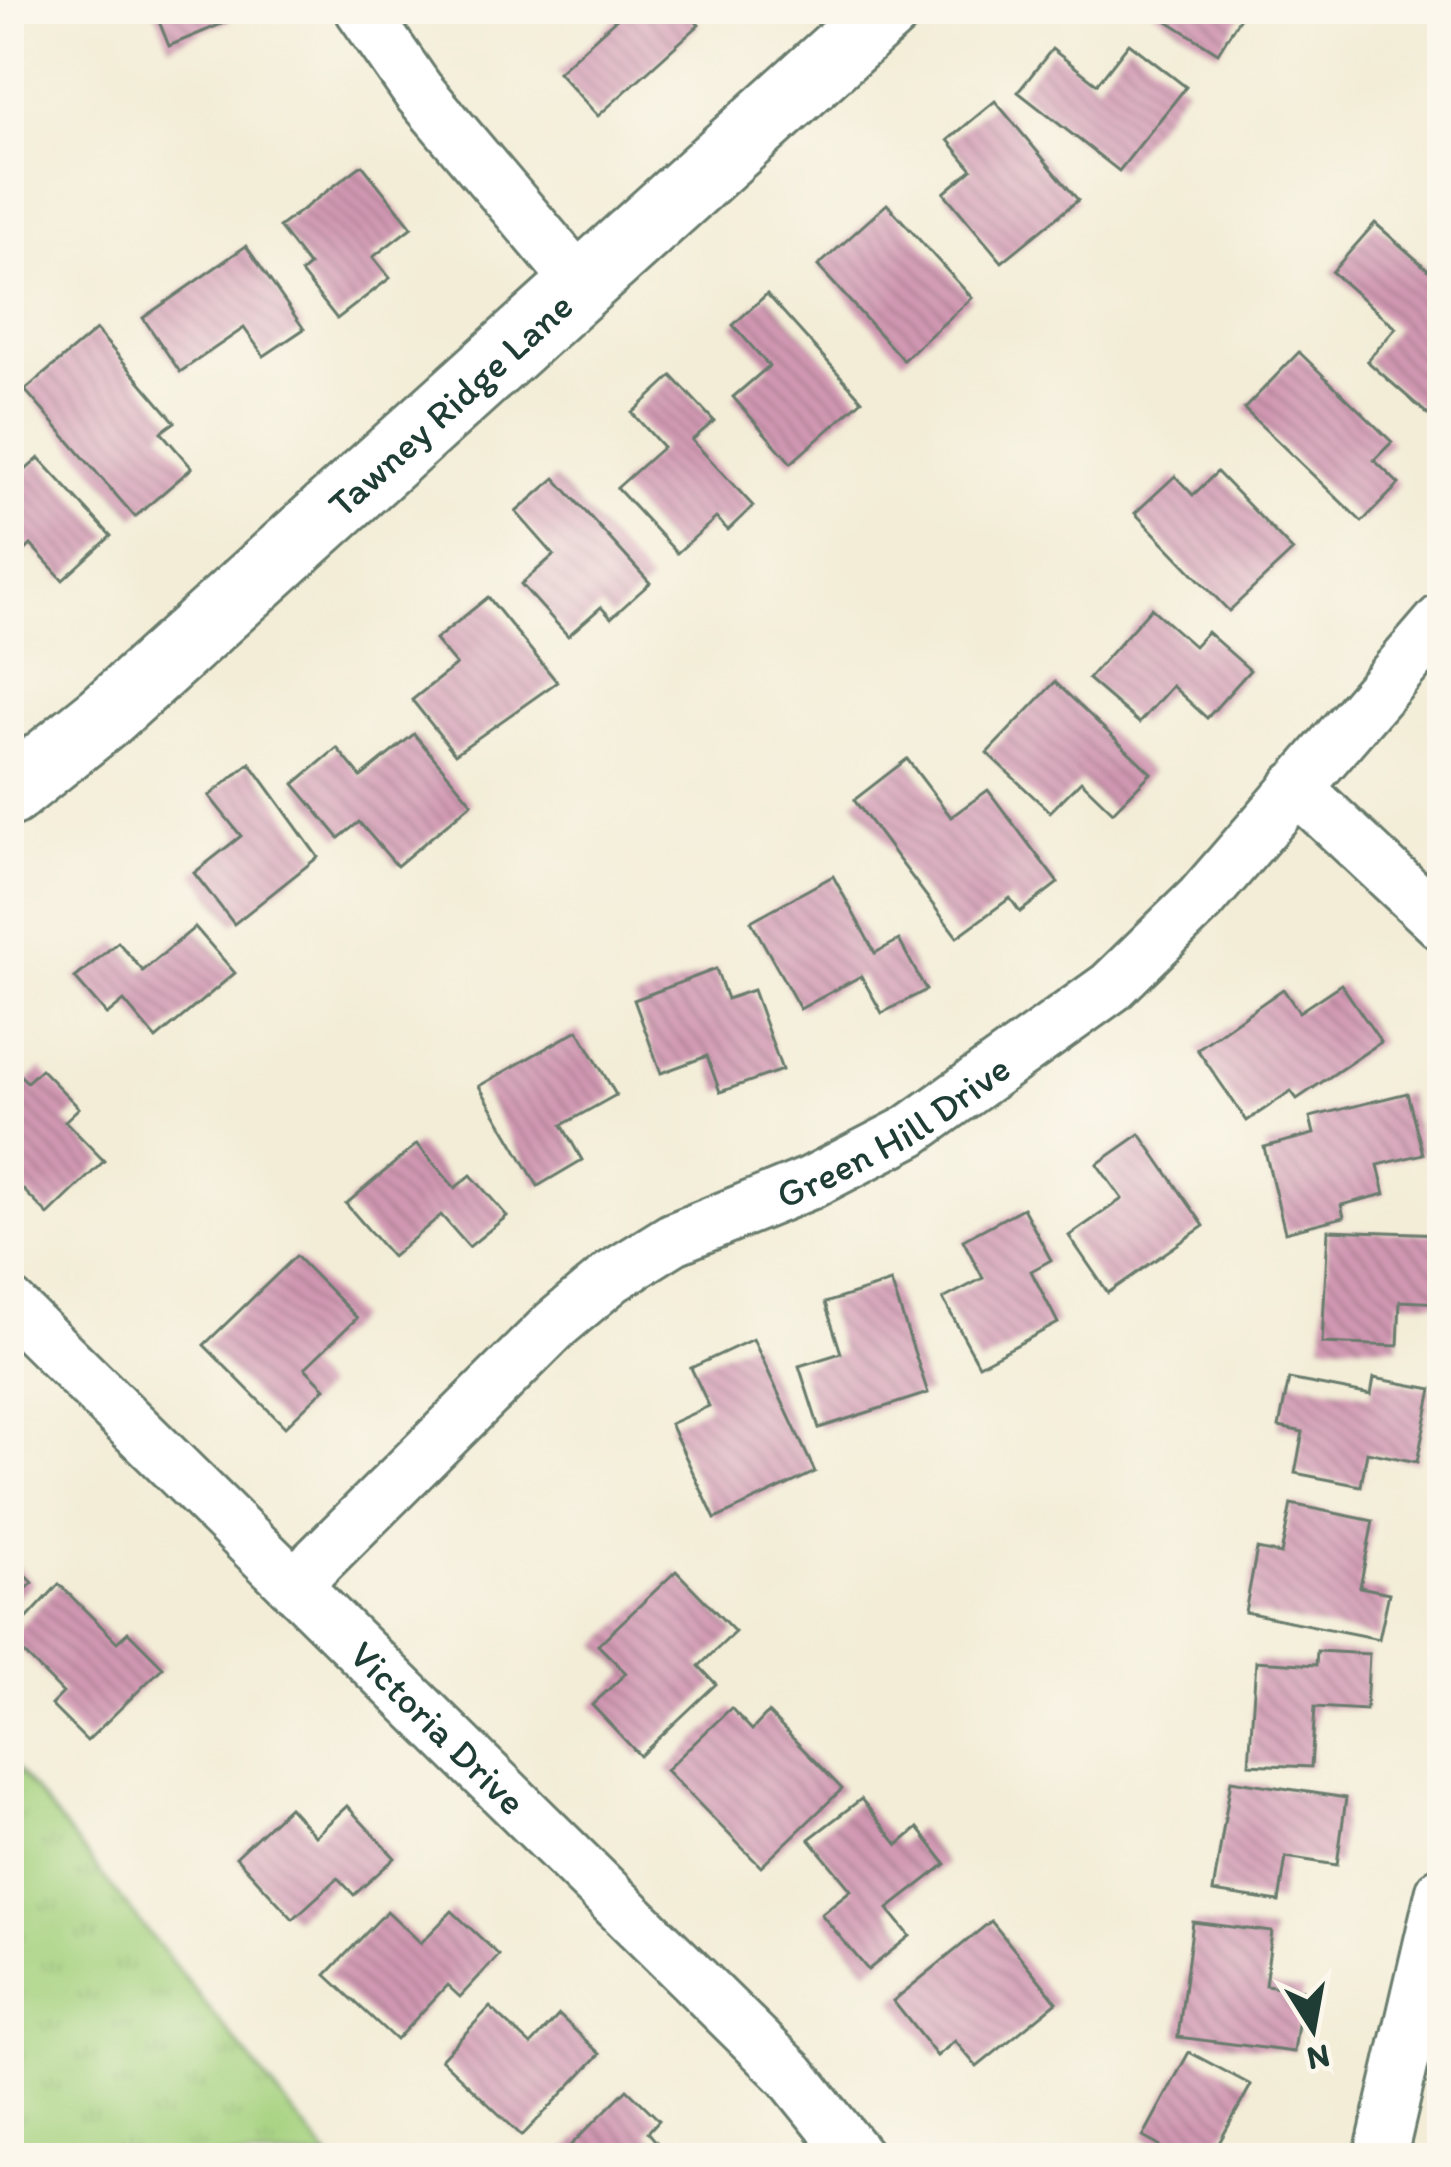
<svg xmlns="http://www.w3.org/2000/svg" width="1451" height="2167" viewBox="0 0 1451 2167" font-family="Itim,sans-serif">
	<style>
		.grass { fill: url(#grass-tufts); stroke: #628759; stroke-width: 3 }
		.building { fill: url(#building-back-hatch) }
		.lines { fill: none; stroke-linecap: round; stroke-linejoin: round }
		.street-casing { stroke: #697b6d; stroke-width: 57 }
		.secondary-casing { stroke: #697b6d; stroke-width: 72 }
		.street { stroke: #fff; stroke-width: 51 }
		.secondary { stroke: #fff; stroke-width: 66 }
		.labels { text-anchor: middle; stroke-width: 12; stroke-linejoin: round; paint-order: stroke }
		.street-label { font-size: 39px; fill: #1f3d34; stroke: #fbf7ec }
	</style>
	<defs>
		<pattern id="grass-tufts" width="24" height="20" patternUnits="userSpaceOnUse" patternTransform="scale(3)"><rect width="24" height="20" fill="#a4d17e"/><path d="M3 7l-1-3M5 7V3M7 7l1-3M15 17l-1-3M17 17v-4M19 17l1-3" fill="none" stroke="#8db46e"/></pattern>
		<pattern id="building-back-hatch" width="6" height="6" patternUnits="userSpaceOnUse" patternTransform="scale(3)"><rect width="6" height="6" fill="#d198b2"/><path d="M-1 5l2 2M0 0l6 6M5-1l2 2" fill="none" stroke="#a97d92"/></pattern>
	</defs>
	<rect width="100%" height="100%" fill="#fbf7ec"/>
	<filter id="ink" filterUnits="userSpaceOnUse"><feTurbulence type="fractalNoise" baseFrequency=".00833" numOctaves="2"/><feDisplacementMap in="SourceGraphic" scale="24" xChannelSelector="R" yChannelSelector="G"/><feConvolveMatrix kernelMatrix="1 2 1 2 8 2 1 2 1" color-interpolation-filters="sRGB"/></filter>
	<filter id="wash" filterUnits="userSpaceOnUse"><feTurbulence type="fractalNoise" baseFrequency=".004" numOctaves="4" result="noise"/><feDisplacementMap in="SourceGraphic" scale="48" xChannelSelector="R" yChannelSelector="G"/><feGaussianBlur stdDeviation="2.7" result="paint"/><feColorMatrix in="noise" values="0 0 0 0 0 0 0 0 0 0 0 0 0 0 0 0 0 1.4 0 .05"/><feComposite in="paint" operator="in"/></filter>
	<g filter="url(#wash)">
		<rect width="100%" height="100%" fill="#f3edd7"/>
		<!-- grass -->
		<path class="grass" d="M9,1759l320,399h-320z"/>
		<g id="blocks">
			<!-- building -->
			<g class="building">
				<path d="M154,9h72l5,11 -62,26z"/>
				<path d="M627,9h57l15,16 -101,91 -40,-44z"/>
				<path d="M1149,9h96l-27,44z"/>
				<path d="M1129,43l57,44 -67,84 -101,-79 34,-43 45,35z"/>
				<path d="M995,101l83,99 -76,62 -58,-69 28,-24 -24,-29z"/>
				<path d="M362,165l50,62 -39,30 17,21 -53,41 -36,-46 8,-7 -30,-39z"/>
				<path d="M887,204l85,94 -69,62 -85,-94z"/>
				<path d="M1375,223l67,59v145l-75,-66 29,-33 -64,-56z"/>
				<path d="M246,246l58,83 -40,27 -20,-28 -64,44 -37,-54z"/>
				<path d="M767,294l95,106 -71,63 -58,-66 36,-31 -36,-41z"/>
				<path d="M96,330l79,92 -14,10 31,36 -57,49 -110,-127z"/>
				<path d="M1299,352l93,90 -18,18 25,24 -37,38 -118,-113z"/>
				<path d="M672,376l42,45 -22,19 61,66 -25,24 -12,-12 -39,35 -60,-65 46,-41 -31,-34z"/>
				<path d="M39,458l72,78 -48,44 -32,-35 -22,21v-81z"/>
				<path d="M1217,472l76,79 -64,60 -94,-98 40,-37 18,19z"/>
				<path d="M555,478l95,105 -39,35 -10,-11 -33,29 -47,-52 33,-29 -38,-43z"/>
				<path d="M488,597l69,85 -102,72 -43,-54 44,-35 -21,-25z"/>
				<path d="M1151,608l43,38 13,-14 43,38 -43,48 -35,-32 -33,37 -51,-44z"/>
				<path d="M1055,682l96,91 -38,39 -32,-31 -31,31 -63,-59z"/>
				<path d="M414,734l58,69 -75,63 -38,-44 -20,16 -45,-54 43,-36 24,29z"/>
				<path d="M907,759l44,58 37,-27 70,93 -38,29 -10,-14 -53,39 -103,-137z"/>
				<path d="M250,763l68,94 -84,67 -40,-51 47,-37 -32,-40z"/>
				<path d="M833,876l42,77 24,-13 27,50 -44,23 -21,-37 -61,33 -49,-88z"/>
				<path d="M195,927l40,46 -79,66 -32,-38 -17,14 -32,-37 43,-36 25,29z"/>
				<path d="M716,969l11,30 26,-9 29,80 -62,22 -13,-36 -46,17 -27,-73z"/>
				<path d="M1341,984l40,58 -84,57 -6,-8 -44,30 -50,-72 86,-60 16,23z"/>
				<path d="M578,1030l38,65 -54,30 20,35 -44,26 -59,-100z"/>
				<path d="M9,1064l18,18 14,-13 38,39 -14,13 39,40 -56,54 -39,-40z"/>
				<path d="M1407,1093l16,61 -45,11 7,29 -44,11 3,12 -59,15 -21,-85 50,-13 -4,-17z"/>
				<path d="M1140,1134l64,92 -96,67 -39,-57 53,-37 -25,-35z"/>
				<path d="M417,1144l38,44 16,-13 36,41 -38,31 -28,-32 -49,42 -46,-53z"/>
				<path d="M1023,1208l28,52 -20,11 27,52 -79,42 -36,-66 40,-21 -20,-38z"/>
				<path d="M1328,1230l114,4 -1,69 -41,-2 -2,45 -76,-3z"/>
				<path d="M296,1256l61,62 -52,50 20,20 -40,39 -81,-82z"/>
				<path d="M891,1282l37,111 -109,35 -20,-62 42,-13 -16,-50z"/>
				<path d="M753,1339l62,133 -100,47 -45,-95 39,-18 -18,-38z"/>
				<path d="M1374,1378l58,11 -15,73 -50,-10 -6,34 -66,-13 8,-41 -24,-5 10,-48 82,16z"/>
				<path d="M1291,1504l82,17 -13,66 29,6 -10,46 -134,-27 12,-63 24,5z"/>
				<path d="M9,1557l24,26 -24,21z"/>
				<path d="M676,1571l59,61 -36,34 17,18 -76,72 -48,-51 34,-32 -28,-28z"/>
				<path d="M59,1584l58,58 11,-10 35,35 -76,74 -36,-36 12,-12 -54,-55z"/>
				<path d="M1317,1651l52,3 -3,56 -51,-3 -4,60 -62,-3 7,-103 60,4z"/>
				<path d="M731,1708l21,22 16,-17 74,76 -81,78 -95,-97z"/>
				<path d="M1231,1780l115,18 -9,67 -51,-8 -7,45 -66,-10z"/>
				<path d="M861,1799l37,46 20,-17 28,36 -58,45 22,27 -42,34 -47,-56 30,-24 -42,-51z"/>
				<path d="M347,1806l48,52 -41,37 -16,-17 -45,41 -57,-62 53,-50 26,29z"/>
				<path d="M387,1911l34,32 31,-32 47,44 -39,42 -13,-12 -51,55 -70,-65z"/>
				<path d="M991,1921l66,81 -80,65 -22,-26 -18,15 -44,-55z"/>
				<path d="M1193,1922l79,10 -7,53 38,5 -9,62 -116,-15z"/>
				<path d="M490,2007l41,38 28,-30 41,39 -78,82 -81,-77z"/>
				<path d="M1189,2052l62,33 -32,58 27,15h-65l-38,-21z"/>
				<path d="M627,2089l32,31 -11,12 22,26h-112z"/>
			</g>
		</g>
	</g>
	<g filter="url(#ink)">
		<use href="#blocks" fill-opacity="0" stroke="#697b6d" stroke-width="3"/>
		<g class="lines">
			<!-- street casing -->
			<g class="street-casing">
				<g id="street">
					<path d="M361,9l57,82 164,194"/>
					<path d="M1296,787l146,137"/>
					<path id="s1" d="M9,1304l782,771 67,83"/>
					<path id="s2" d="M295,1584l261,-260 56,-47 61,-38 137,-56 100,-52 201,-144 90,-88 241,-279"/>
					<path d="M1380,2158l62,-266"/>
				</g>
			</g>
			<!-- secondary casing -->
			<g class="secondary-casing">
				<g id="secondary">
					<path id="s3" d="M9,793l96,-77 782,-707"/>
				</g>
			</g>
			<!-- street -->
			<use href="#street" class="street"/>
			<!-- secondary -->
			<use href="#secondary" class="secondary"/>
		</g>
	</g>
	<g class="labels">
		<!-- street labels -->
		<g class="street-label">
			<text dy="14" stroke="none"><textPath href="#s3" startOffset="588">Tawney Ridge Lane</textPath></text>
			<text dy="14" stroke="none"><textPath href="#s2" startOffset="759">Green Hill Drive</textPath></text>
			<text dy="14" stroke="none"><textPath href="#s1" startOffset="603">Victoria Drive</textPath></text>
		</g>
	</g>
	<!-- margin -->
	<rect width="1451" height="2167" fill="none" stroke="#fbf7ec" stroke-width="48"/>
	<!-- north arrow -->
	<g transform="translate(1313 2029) rotate(169)" stroke="#fbf7ec" stroke-width="9" paint-order="stroke">
	<path d="M0-9L21 45L0 30L-21 45Z" fill="#1f3d34"/>
	<text y="-18" font-size="33" font-weight="bold" text-anchor="middle" fill="#1f3d34">N</text>
	</g>
</svg>
